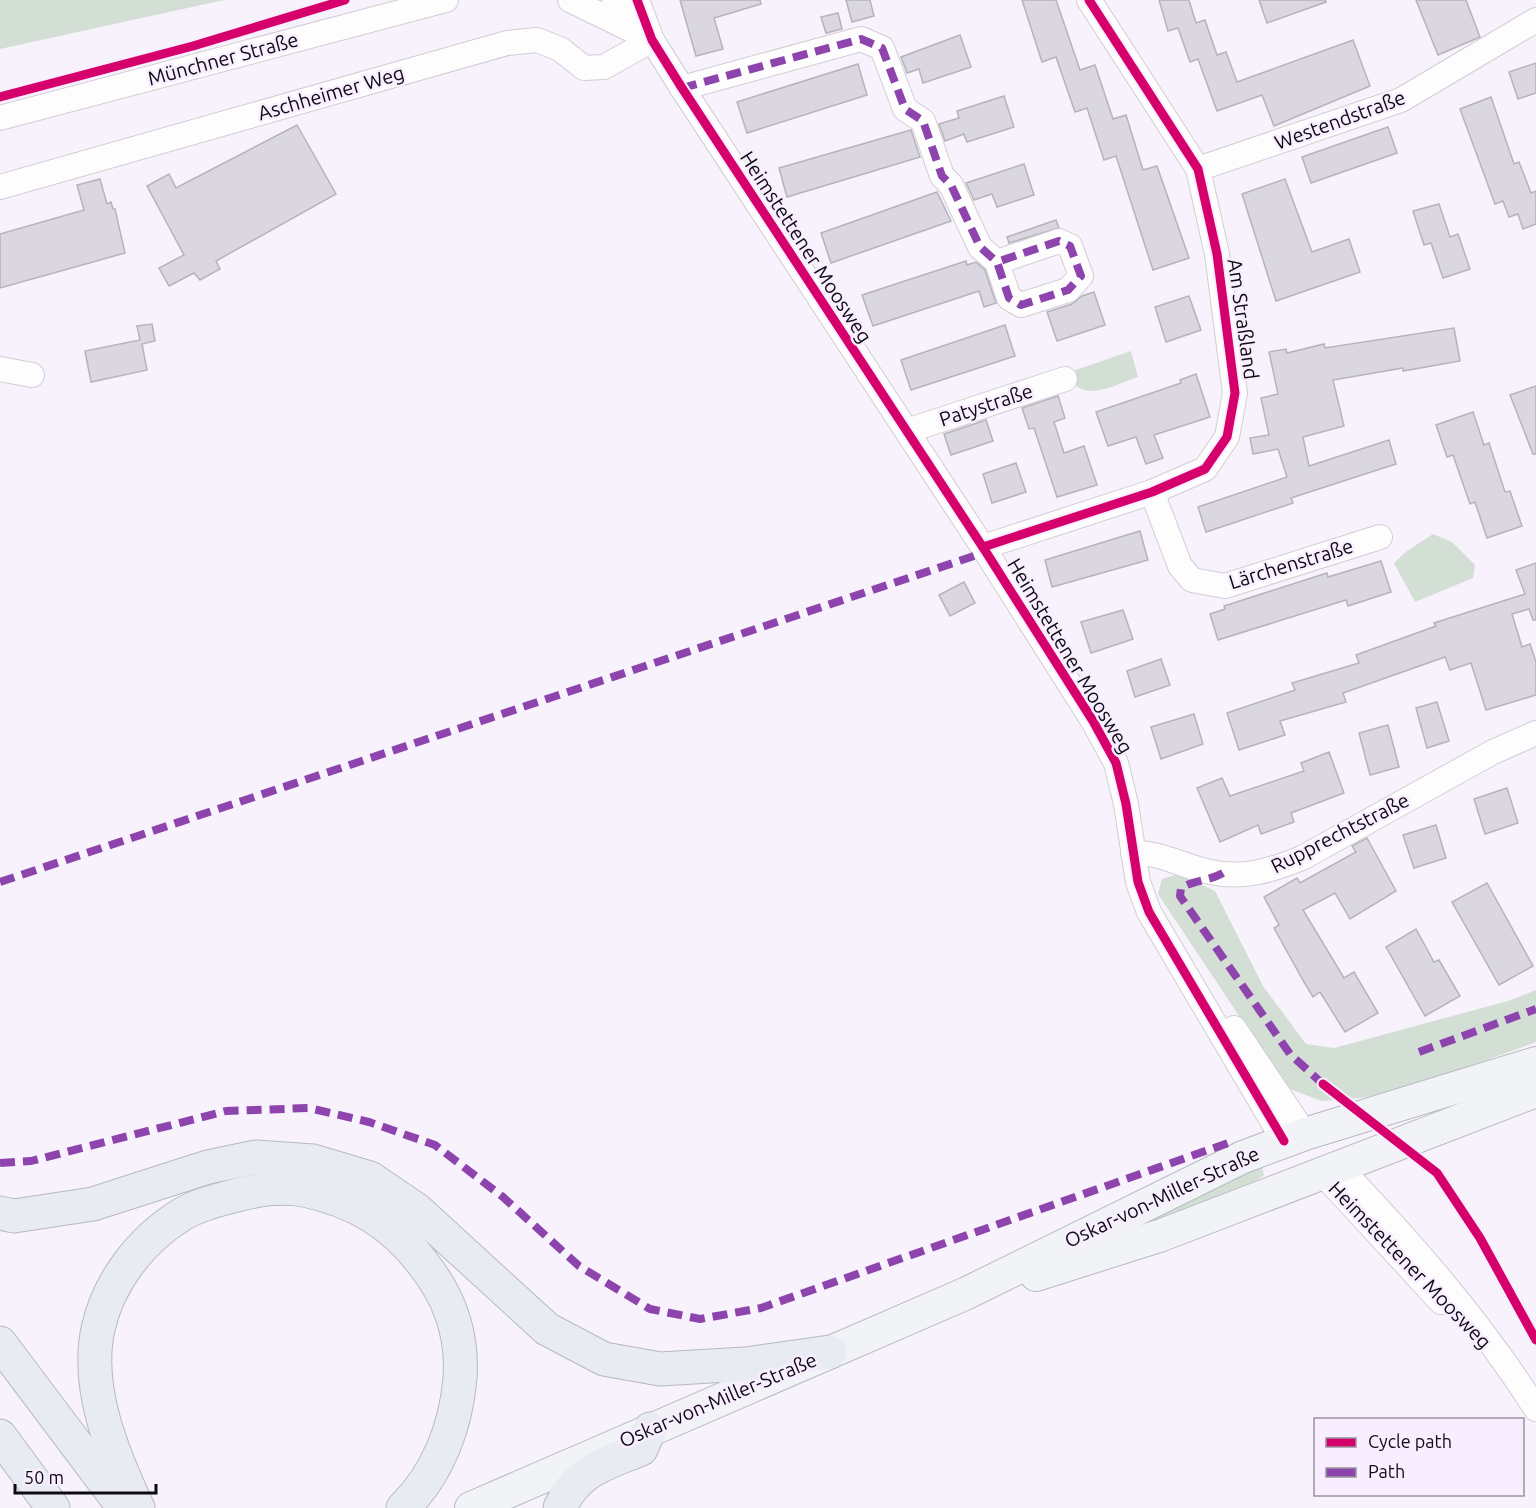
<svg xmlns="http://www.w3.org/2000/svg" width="1536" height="1508" viewBox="0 0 1536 1508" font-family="Ubuntu,sans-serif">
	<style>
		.green { fill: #d3dfd5 }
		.building { fill: #dbd7e0; stroke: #b6b3bb; stroke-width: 1.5 }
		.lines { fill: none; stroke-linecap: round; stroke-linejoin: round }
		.minor-casing { stroke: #d2cdd5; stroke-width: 26 }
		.major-casing { stroke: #b6b9c2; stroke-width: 34 }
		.highway-casing { stroke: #b6b9c2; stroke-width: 35 }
		.minor { stroke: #fefdfe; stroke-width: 24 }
		.major { stroke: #f1f3f7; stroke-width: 32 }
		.highway { stroke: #e8ecf2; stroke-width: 33 }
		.quiet { stroke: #8e44ad; stroke-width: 8; stroke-dasharray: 15 8; stroke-linecap: butt }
		.cycleway-casing { stroke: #f8eeff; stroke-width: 13 }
		.cycleway { stroke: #d6006c; stroke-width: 9 }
		.labels { text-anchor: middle; stroke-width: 5; stroke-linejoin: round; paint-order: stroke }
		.street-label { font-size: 20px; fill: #0e0a11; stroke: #f8eeff }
	</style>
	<rect width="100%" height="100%" fill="#f7f2fb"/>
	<!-- green -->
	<g class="green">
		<path d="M0,0h224l-224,49z"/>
		<path d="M1131,351l7,26c-30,10 -52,27 -74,-3z"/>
		<path d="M1433,534l19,8 23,23 -2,13 -58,24 -21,-39 13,-12z"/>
		<path d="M1178,874l37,17 48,95 43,58 28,4 174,-47 28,-11v52l-123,45 -52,11 -39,3 -35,-13 -129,-194 4,-15z"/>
		<path d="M1261,1163l3,12 -7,5 -127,51 30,-18z"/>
	</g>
	<!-- building -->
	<g class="building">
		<path d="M680,0h80l1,4 -47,14 9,31 -27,7z"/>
		<path d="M846,0h24l4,16 -22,6z"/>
		<path d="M1022,0h34l24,70 15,-5 18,54 13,-4 17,55 14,-4 32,92 -36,12 -37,-114 -12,4 -17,-52 -12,4 -19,-55 -14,5z"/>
		<path d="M1159,0h30l7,23 9,-3 12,35 9,-3 11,30 116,-42 17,46 -96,40 -12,-31 -45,16 -19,-52 -8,3 -12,-34 -10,3z"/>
		<path d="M1259,0h66l1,2 -59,21z"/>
		<path d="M1416,0h50l14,37 -42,18z"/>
		<path d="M838,13l4,16 -16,4 -5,-16z"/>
		<path d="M960,35l11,32 -48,16 -4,-14 -12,4 -6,-16z"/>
		<path d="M1536,63v30l-18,6 -9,-27z"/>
		<path d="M858,64l9,31 -120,38 -10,-31z"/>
		<path d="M1004,96l10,31 -47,15 -3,-8 -19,7 -6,-17 20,-6 -2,-7z"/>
		<path d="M1491,97l23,67 5,-2 12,31 5,-2v33l-13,5 -5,-15 -9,3 -6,-16 -8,3 -35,-95z"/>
		<path d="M297,125l39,69 -120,67 4,8 -20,11 -6,-7 -25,13 -10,-18 25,-13 -37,-69 22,-12 7,14z"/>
		<path d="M1388,127l9,26 -86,30 -9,-26z"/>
		<path d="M911,130l9,27 -133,40 -8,-29z"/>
		<path d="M1024,164l10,31 -37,12 -5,-13 -18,6 -8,-17z"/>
		<path d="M100,179l7,25 4,-2 2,7h2l10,44 -125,35v-54l84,-24 -7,-25z"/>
		<path d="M1285,179l27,73 37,-13 11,33 -84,29 -34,-107z"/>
		<path d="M937,192l14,29 -120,42 -10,-30z"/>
		<path d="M1439,204l11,33 8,-3 12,35 -27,9 -12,-35 -7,2 -11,-34z"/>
		<path d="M1056,220l3,8 -50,15 -2,-6z"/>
		<path d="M966,261l1,4 9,-3 9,8 11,33 -12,4 -5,-16 -106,35 -11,-31z"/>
		<path d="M1094,292l11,33 -48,16 -10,-29 25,-8 10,-8z"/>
		<path d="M1189,296l12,34 -35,12 -11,-35z"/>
		<path d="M152,324l3,17 -13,3 5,26 -56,12 -6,-31 55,-11 -3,-14z"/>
		<path d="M1005,325l10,31 -104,34 -10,-30z"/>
		<path d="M1454,328l6,33 -57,10v-3l-70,12 11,46 -41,11 6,29 80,-26 7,24 -105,34 2,5 -87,29 -8,-25 89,-30 -9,-28 -25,5 -3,-16 19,-3 -8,-37 17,-4 -9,-42 17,-3 1,4 37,-9 1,4z"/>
		<path d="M1196,374l14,43 -56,18 9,23 -17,6 -10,-27 -28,9 -12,-34 85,-29 -1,-3z"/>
		<path d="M1536,386v68h-3l-23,-59z"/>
		<path d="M1058,396l7,22 -11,4 10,31 20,-7 13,39 -40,12 -23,-69 -5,1 -7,-21z"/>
		<path d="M1473,412l11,33 5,-2 16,49 5,-1 12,35 -35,12 -12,-36 -5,2 -17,-49 -6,2 -11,-32z"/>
		<path d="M986,420l7,21 -42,14 -7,-21z"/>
		<path d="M1016,463l10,29 -34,11 -9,-29z"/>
		<path d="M1140,531l8,29 -96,27 -7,-27z"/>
		<path d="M1381,561l10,31 -43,14 -2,-6 -128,40 -8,-26 15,-5 -1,-3 103,-33 1,4z"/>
		<path d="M1536,563v57h-3l-4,-11 -17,5 10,33 8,-3 6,18v33l-50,15 -15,-47 -21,7 -5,-13 -102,36 3,9 -66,19 5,14 -46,15 -12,-37 68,-23 -3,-7 67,-20 -3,-8 80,-29 -2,-3 91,-29 -9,-24z"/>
		<path d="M964,582l11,21 -25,13 -11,-21z"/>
		<path d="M1123,610l10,29 -42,14 -10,-31z"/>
		<path d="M1161,659l9,26 -35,12 -8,-26z"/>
		<path d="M1437,702l12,39 -22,7 -11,-40z"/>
		<path d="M1194,714l9,30 -42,15 -10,-32z"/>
		<path d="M1388,725l11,42 -29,8 -11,-42z"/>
		<path d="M1329,752l15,41 -53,20 3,9 -33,12 -3,-9 -38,17 -23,-54 25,-10 8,18 74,-25 -3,-8z"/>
		<path d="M1507,788l11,35 -33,11 -11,-35z"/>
		<path d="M1436,825l10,33 -32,10 -11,-33z"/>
		<path d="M1367,838l29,53 -46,28 -15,-26 -32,17 41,68 10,-6 24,41 -33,19 -25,-40 -7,5 -9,-15 -30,-54 5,-3 -15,-28 33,-19 3,5 56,-31 -4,-6z"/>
		<path d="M1487,883l46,83 -34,19 -47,-83z"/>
		<path d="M1416,929l18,33 5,-2 21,36 -35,20 -39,-69z"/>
	</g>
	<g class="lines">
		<!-- minor casing -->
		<g class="minor-casing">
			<g id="minor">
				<path d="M570,0l82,40"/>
				<path d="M614,0l28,30"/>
				<path d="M637,0l15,40 30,48 304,464 107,169 23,42 10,41 12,78 11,30 135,229"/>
				<path d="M682,88l179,-49 21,9 23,61 18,12 19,55 9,9 29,62 17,15 12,36 12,7 47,-15 13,-14 -11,-30 -11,-5 -62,21"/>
				<path d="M0,118l446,-118"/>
				<path d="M1198,169l203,-69 135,-80"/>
				<path d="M0,187l507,-144 30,-3 23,9 24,19 20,-1 48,-27"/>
				<path d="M0,369l32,6"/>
				<path d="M907,431l158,-52"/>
				<path d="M1152,492l28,74 12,14 33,6 155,-49"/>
				<path d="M983,547l169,-55 53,-23 22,-32 8,-44 -18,-139 -19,-85 -109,-169"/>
				<path d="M1133,853c26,-1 47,12 73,18 34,9 64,0 96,-13l191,-106 43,-19"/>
				<path d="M1234,1028l71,106"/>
				<path d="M1340,1168c72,75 140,153 196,241"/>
				<path d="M1323,1174l118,128"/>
			</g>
		</g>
		<!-- major casing -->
		<g class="major-casing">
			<g id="major">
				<path d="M1036,1275l126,-40 374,-144"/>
				<path d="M471,1508l496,-215 276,-136 62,-23 231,-71"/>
			</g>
		</g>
		<!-- highway casing -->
		<g class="highway-casing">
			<g id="highway">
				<path d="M0,1213l14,3 79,-12 115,-37 48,-10 57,4 57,17 47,32 130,119 57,30 56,10 85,-5 85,-12"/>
				<path d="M0,1343l124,165"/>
				<path d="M0,1436l53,72"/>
				<path d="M138,1508c-25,-53 -53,-120 -40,-179 10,-47 43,-89 83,-114 18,-11 41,-16 60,-21 19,-5 44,-8 63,-4 51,11 89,33 120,75 26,33 39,71 36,113 -4,48 -22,96 -57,130"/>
				<path d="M560,1508c17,-38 45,-44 81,-59l9,-20"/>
			</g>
		</g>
		<!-- minor -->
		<use href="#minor" class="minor"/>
		<!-- major -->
		<use href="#major" class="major"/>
		<!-- highway -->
		<use href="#highway" class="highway"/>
		<!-- quiet -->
		<g class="quiet">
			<path d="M682,88l179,-49 21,9 23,61 18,12 19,55 9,9 29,62 17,15 12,36 12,7 47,-15 13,-14 -11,-30 -11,-5 -62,21"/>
			<path d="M1223,873c-14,8 -29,7 -42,15l-1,8 110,158 35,32"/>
			<path d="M0,882l986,-330"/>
			<path d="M1419,1052l117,-43"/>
			<path d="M0,1163l31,-2 195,-50 83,-3 60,14 66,23 68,52 76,69 71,43 50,10 61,-11 467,-165"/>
		</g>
		<!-- cycleway casing -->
		<g class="cycleway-casing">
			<g id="cycleway">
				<path d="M637,0l15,40 30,48 304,464 107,169 23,42 10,41 12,78 11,30 135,229"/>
				<path d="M0,97l193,-51 152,-46"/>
				<path d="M983,547l169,-55 53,-23 22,-32 8,-44 -18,-139 -19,-85 -109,-169"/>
				<path d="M1323,1084l114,89 43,65 56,102"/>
			</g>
		</g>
		<!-- cycleway -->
		<use href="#cycleway" class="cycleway"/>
	</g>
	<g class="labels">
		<!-- street labels -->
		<g class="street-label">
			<text transform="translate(223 59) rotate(-15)" y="7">Münchner Straße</text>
			<text transform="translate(331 93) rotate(-16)" y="7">Aschheimer Weg</text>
			<text transform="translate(1340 120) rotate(-20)" y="7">Westendstraße</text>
			<text transform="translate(806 247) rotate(57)" y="7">Heimstettener Moosweg</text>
			<text transform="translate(1243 319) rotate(82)" y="7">Am Straßland</text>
			<text transform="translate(986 405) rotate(-18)" y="7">Patystraße</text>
			<text transform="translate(1291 564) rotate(-17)" y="7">Lärchenstraße</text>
			<text transform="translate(1070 656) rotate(59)" y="7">Heimstettener Moosweg</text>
			<text transform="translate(1340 833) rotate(-27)" y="7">Rupprechtstraße</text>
			<text transform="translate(1162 1197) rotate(-25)" y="7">Oskar-von-Miller-Straße</text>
			<text transform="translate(1410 1265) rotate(46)" y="7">Heimstettener Moosweg</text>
			<text transform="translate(718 1400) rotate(-23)" y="7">Oskar-von-Miller-Straße</text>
		</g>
	</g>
	<!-- legend -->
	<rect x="1314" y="1418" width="210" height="78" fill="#f8eeff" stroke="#9a93a0" stroke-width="1.5"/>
	<rect x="1326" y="1438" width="30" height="9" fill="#d6006c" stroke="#9a93a0" stroke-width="1.5"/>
	<text x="1368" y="1448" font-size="18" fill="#0e0a11">Cycle path</text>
	<rect x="1326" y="1468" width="30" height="9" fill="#8e44ad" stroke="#9a93a0" stroke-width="1.5"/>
	<text x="1368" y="1478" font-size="18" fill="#0e0a11">Path</text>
	<!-- scale -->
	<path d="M15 1484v9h141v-9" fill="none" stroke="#0e0a11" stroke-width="3"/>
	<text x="24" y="1484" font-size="18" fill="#0e0a11" stroke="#f8eeff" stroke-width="4.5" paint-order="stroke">50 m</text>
</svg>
